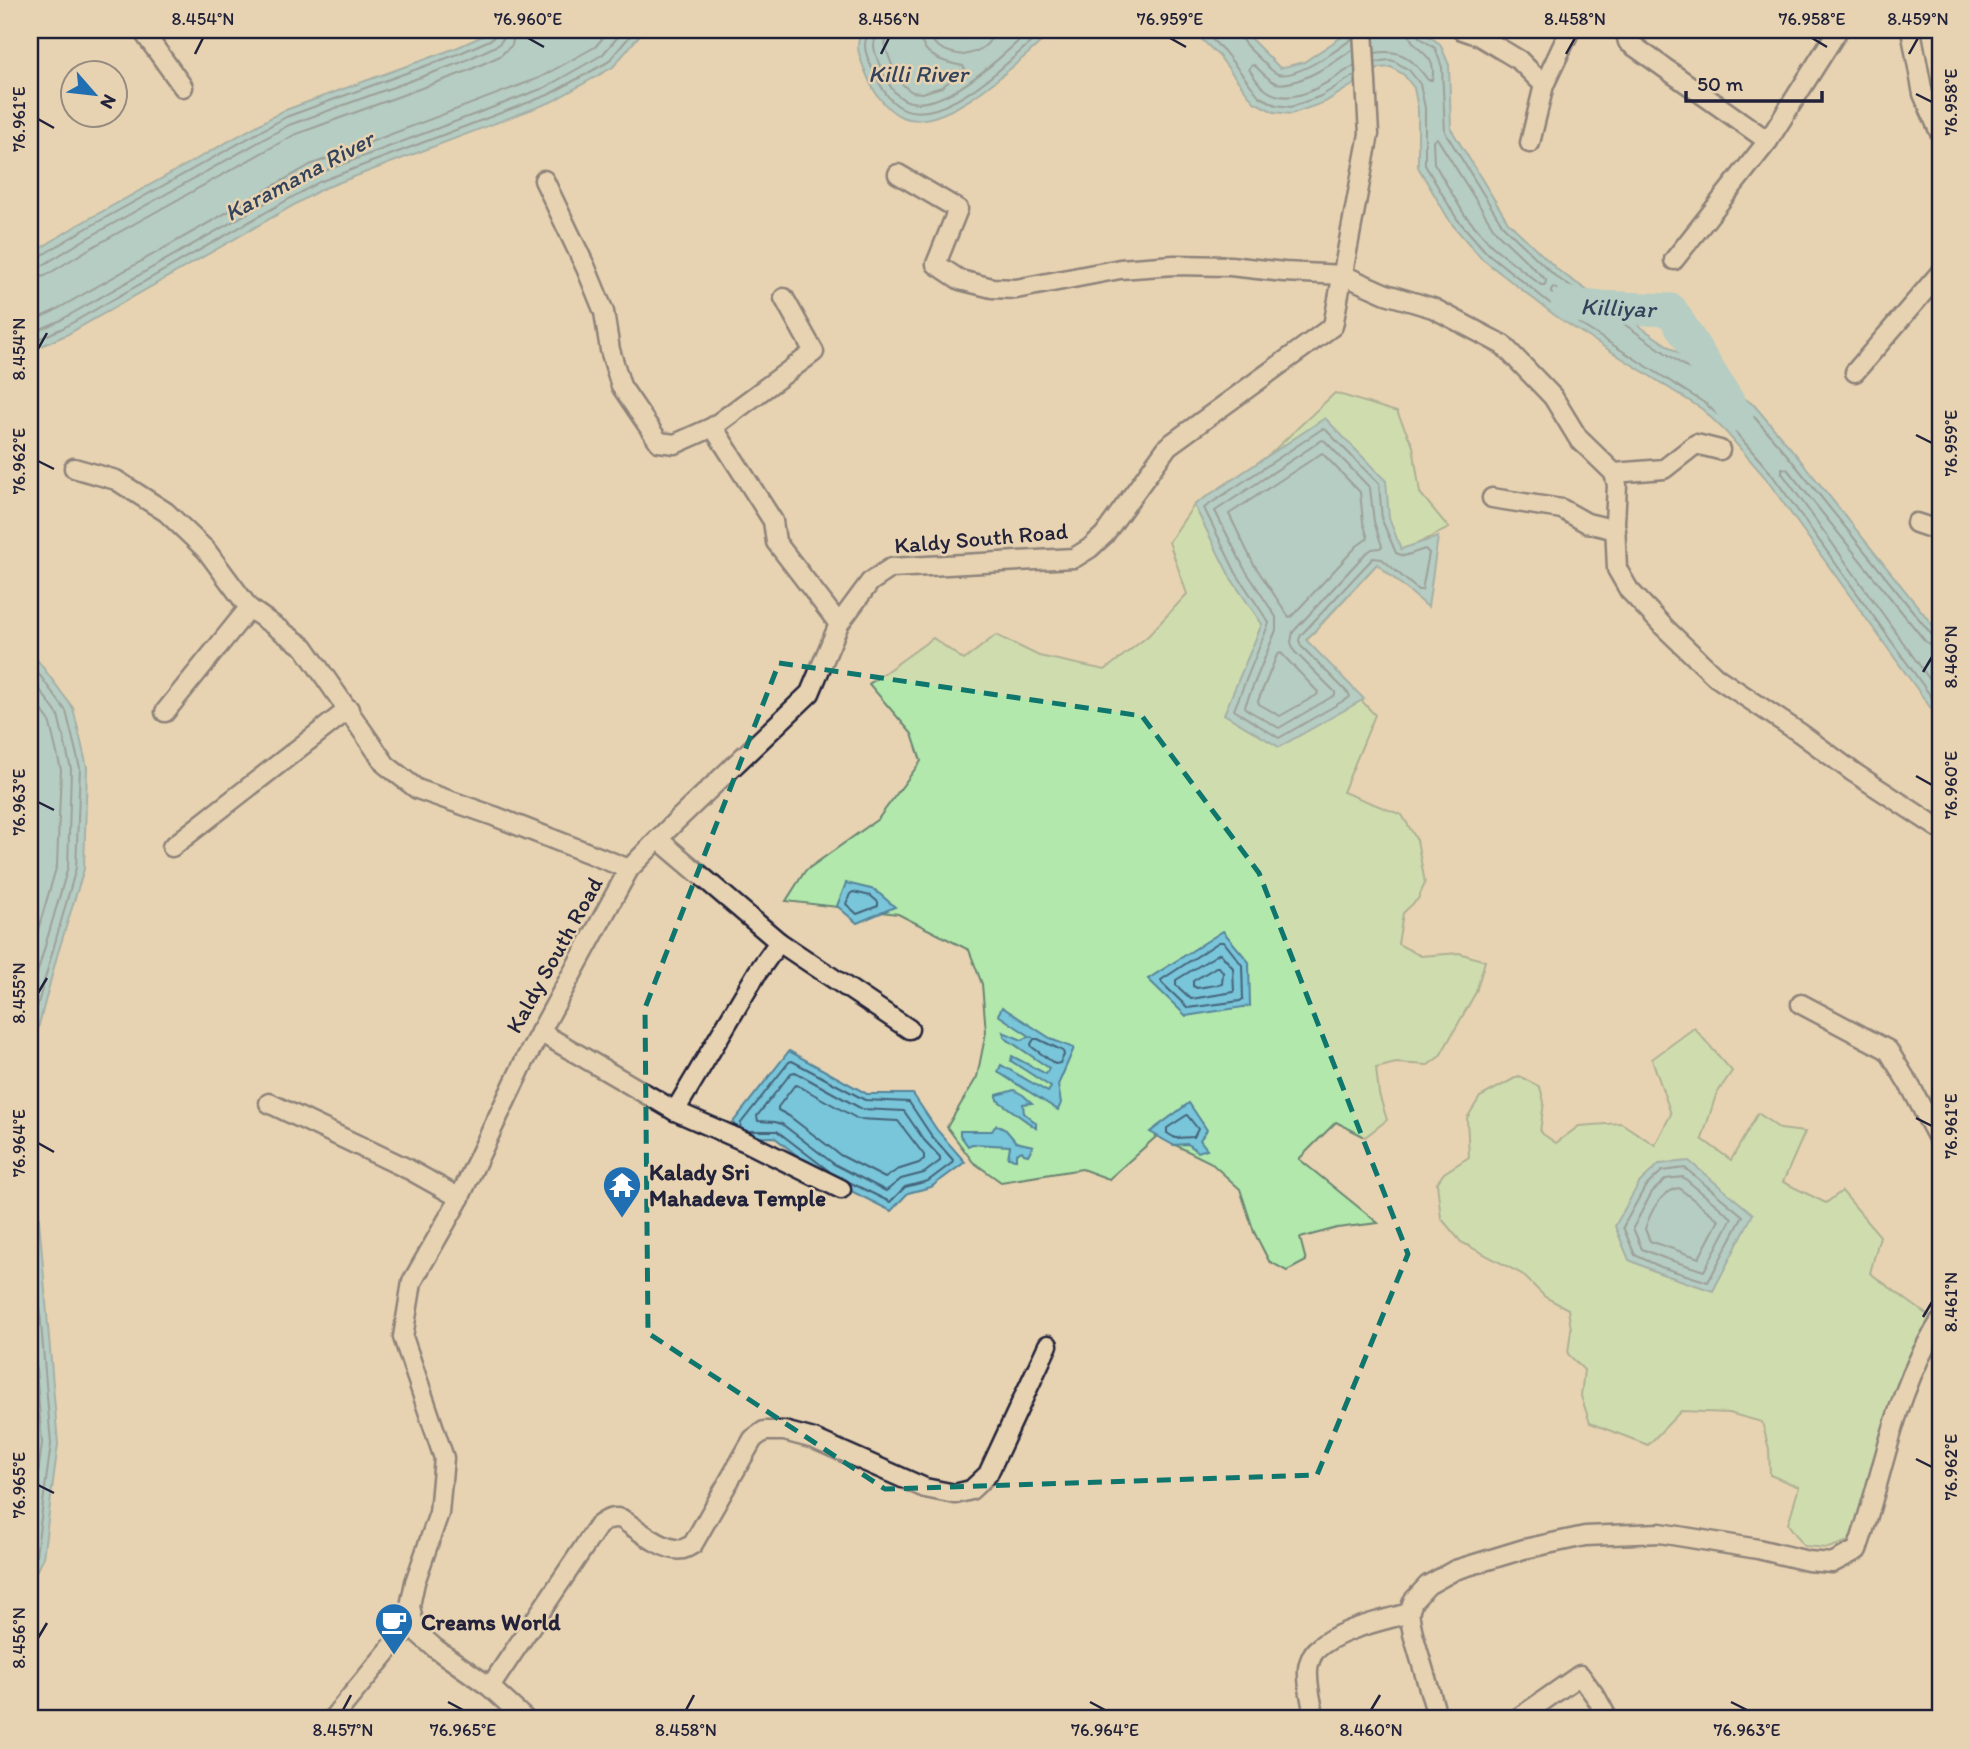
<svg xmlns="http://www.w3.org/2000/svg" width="1970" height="1749" viewBox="0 0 1970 1749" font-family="Itim,sans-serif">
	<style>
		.green { fill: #b2e8ab; stroke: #6a8573; stroke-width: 2 }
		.water { fill: #79c5d9; stroke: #56849a; stroke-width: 2 }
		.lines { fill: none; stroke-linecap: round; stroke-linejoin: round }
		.shore { stroke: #45637a; stroke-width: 2 }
		.river { stroke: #79c5d9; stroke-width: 33 }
		.minor-casing { stroke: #22223b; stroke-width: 23 }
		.minor { stroke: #e7d3b1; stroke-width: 18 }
		.marked { fill: none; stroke: #0f766e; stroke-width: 5; stroke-dasharray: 14 9; stroke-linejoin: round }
		.ticks { fill: none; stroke: #22223b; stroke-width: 2.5 }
		.labels { text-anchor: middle; stroke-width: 5; stroke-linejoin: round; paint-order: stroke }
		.street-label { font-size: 23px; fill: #22223b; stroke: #e7d3b1 }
		.poi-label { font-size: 23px; font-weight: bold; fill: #22223b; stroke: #e7d3b1; text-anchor: start }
		.water-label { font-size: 24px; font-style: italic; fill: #33435b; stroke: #e7d3b1 }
		.neatline { fill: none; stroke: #22223b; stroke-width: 2.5 }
		.ticks-label { font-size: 18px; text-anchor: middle; fill: #22223b }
	</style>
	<rect width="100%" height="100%" fill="#e7d3b1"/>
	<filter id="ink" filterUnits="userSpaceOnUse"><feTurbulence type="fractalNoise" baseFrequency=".0143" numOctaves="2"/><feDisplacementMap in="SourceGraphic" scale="14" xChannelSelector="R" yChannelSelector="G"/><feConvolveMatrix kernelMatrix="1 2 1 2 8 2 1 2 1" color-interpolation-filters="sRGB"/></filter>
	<g filter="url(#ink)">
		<!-- green -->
		<g class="green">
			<path d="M1335,393l62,19 16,34 7,47 29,35 -72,36 -71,77 69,74 -32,77 59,23 15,25 8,43 -7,16 -15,14 -5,31 23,12 38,-3 26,8 -9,31 -36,64 -12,9 -32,-2 -20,5 3,26 8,26 -22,17 -29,-15 -37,37 79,64 -41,5 -37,10 6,23 -19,10 -18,-10 -15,-29 -14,-43 -30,-27 -53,-26 -48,43 -27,-10 -81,13 -28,-20 -26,-35 30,-50 9,-45 -4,-48 -13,-34 -71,-36 -112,-13 19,-30 73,-52 43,-58 -9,-27 -43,-50 64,-46 31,22 32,-25 43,21 66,14 43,-34 39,-42 -18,-52 25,-37 74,-49z"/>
			<path d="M1694,1028l38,43 -16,24 -14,44 29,21 27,-47 22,16 25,3 -22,50 43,21 16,-12 38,45 -10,37 60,44 -34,75 -31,98 -13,50 -24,8 -24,-2 -16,-22 11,-37 -29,-12 -1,-26 -7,-27 -33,-9 -48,-2 -33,34 -58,-22 -9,-27 3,-26 -16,-16 3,-25 -3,-20 -23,-12 -23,-23 -61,-32 -20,-24 -4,-35 7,-10 25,-16 -2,-39 13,-21 39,-21 21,11 4,15 -4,30 16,11 23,-17 42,-3 34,22 16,-31 -19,-55z"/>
		</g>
		<!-- water -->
		<g class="water">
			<path d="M496,30h148l-31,37 -62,35 -229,87 -256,146 -36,16v-96l46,-29 207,-115 173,-63z"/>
			<path d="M861,30h81l5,4 16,5 20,-9h75l-6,2c-31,27 -106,103 -150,85 -10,-4 -18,-13 -24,-21 -7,-9 -20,-39 -20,-50 0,-5 2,-11 3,-16z"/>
			<path d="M1192,30h50l38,38 24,-6 48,-32h68l20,14 9,21 2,64 57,93 51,49 195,134 39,46 147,183v87l-176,-245 -38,-44 -24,-23 -145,-92 -76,-59 -30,-35 -33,-56v-58l-4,-21 -10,-13 -13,-8 -11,1 -55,34 -34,12 -17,-2 -20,-10 -35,-46z"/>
			<path d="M1325,418l61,63 3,37 12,31 37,-12 -10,70 -51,-43 -71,76 58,59 -85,48 -55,-33 38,-90 -32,-47 -36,-72z"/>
			<path d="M30,650l43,58 14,59 -3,102 -27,87 -22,84 -1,120 24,284 -15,114 -13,25z"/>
			<path d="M846,883l29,7 20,17 -38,16 -20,-17z"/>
			<path d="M1223,931l26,31 1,44 -64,10 -38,-37z"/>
			<path d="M1002,1007l51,33 21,8 -16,37 3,18 -3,7 -60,-38 3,-7 47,27 3,-5 -40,-26 1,-5 34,18 3,-6 -44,-30 -2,-6 19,8 6,-3h3l-33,-22z"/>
			<path d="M789,1051l78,43h46l24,36 28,32 -34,25 -23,6 -17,18 -66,-33 -51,-41 -42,1 2,-17z"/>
			<path d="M1014,1090l9,5 9,8 -9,1 1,9 12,10v5l-39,-28v-5z"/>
			<path d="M1189,1103l18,27 -7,10 7,9 -9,3 -10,-8 -15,1 -23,-13z"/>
			<path d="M996,1125l10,5 10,12 17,4 -5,9 -4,-1 -2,-3 -6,3v5l-8,-1 2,-12 -38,-2 -4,2 -8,-11v-4h32z"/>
			<path d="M1689,1161l64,53 -40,77 -54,-18 -30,-13 -14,-34 24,-43 20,-19z"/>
		</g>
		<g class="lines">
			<!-- shore -->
			<g class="shore">
				<path d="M868,30c-1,5 -3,11 -3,16 0,11 15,40 22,49 39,54 126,-38 157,-65"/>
				<path d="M877,30c-1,5 -3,11 -3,16 1,11 12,35 19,44 33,44 111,-37 138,-60"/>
				<path d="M887,30l-2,16 11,30 8,10 8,6 10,1 20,-6 23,-18 -2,-3c-22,-4 -43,-11 -44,-36"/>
				<path d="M929,30c1,18 19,23 35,25 14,-3 28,-10 29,-25"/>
				<path d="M1202,30l22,21 35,45 17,9 15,2 30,-11 34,-21"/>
				<path d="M1238,30c1,10 12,19 19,26 6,5 14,16 21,18 18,5 61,-25 75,-36"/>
				<path d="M1417,30l2,7 16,11 7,19 3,65 58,94 52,50 194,135 39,45 144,179 8,3"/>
				<path d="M1354,48c-16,13 -58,40 -78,35 -8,-3 -15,-12 -22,-18l-3,1 -2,3c4,6 10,17 17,21 27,20 65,-10 89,-25"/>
				<path d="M1375,53c27,-5 38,7 53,27h4c7,-29 -22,-27 -23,-50"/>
				<path d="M1375,62l14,-2 5,1 15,9 11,14 5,24v57l32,54 29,33 75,60 145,92 25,23 39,45 170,237"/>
				<path d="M1437,138l59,94 50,48 -1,5h-4l-49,-39 -28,-32 -30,-51 -1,-22z"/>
				<path d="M30,260l6,-1 44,-27 206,-115 172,-63 34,-15 3,-4 1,-5"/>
				<path d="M30,269l10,-2 44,-27 205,-115 173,-63 36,-17 5,-6 2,-9"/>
				<path d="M30,279l15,-3 44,-27 205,-114 171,-63 35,-16 12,-11 3,-15"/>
				<path d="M1553,287l39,26 1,5 -4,1 -38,-26v-3z"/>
				<path d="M30,322l24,-11 256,-146 229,-87 56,-31 15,-17"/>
				<path d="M30,334l29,-13 255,-146 230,-87 58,-33 22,-25"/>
				<path d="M30,343l33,-15 256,-146 229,-87 60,-33 27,-32"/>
				<path d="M1322,429l4,1 53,54 3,36 14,33 8,3 21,-7 4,4 -7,37h-4l-36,-31 -9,-1 -72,77 -2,5 2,6 48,48 1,3 -71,41 -45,-28 35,-87 -33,-50 -32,-65z"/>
				<path d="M1322,440l3,1 45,47 4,34 8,24 -2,2 -8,1 -7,5 -72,78 -2,10 3,9 41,41v3l-56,33 -33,-19 -1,-3 31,-76v-13l-32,-49 -29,-57z"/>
				<path d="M1322,453l38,39 3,30 5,16 -11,8 -65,70 -3,1 -36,-54 -24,-49z"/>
				<path d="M1940,646h-8l-7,-5 -138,-172 -5,-1v5l158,221"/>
				<path d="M1281,653l37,39 -1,3 -37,21 -21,-12 -1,-3 19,-46z"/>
				<path d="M30,662l36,49 14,57 -4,100 -46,164"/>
				<path d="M30,676l28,39 13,54 -3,98 -38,131"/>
				<path d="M30,694l19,26 12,50 -4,95 -27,92"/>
				<path d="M853,892l18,4 7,6v4l-21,8 -11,-10 4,-10z"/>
				<path d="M1219,942h5l18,23 1,34 -3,2 -52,7 -26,-25 -1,-3z"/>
				<path d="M1220,953l13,15 1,24 -43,7 -15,-14v-5z"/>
				<path d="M1216,967h3l4,5 -1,12 -25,4 -4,-2v-5z"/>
				<path d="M1034,1039h4l25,12 1,4 -4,8 -5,1 -23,-17 -1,-3z"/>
				<path d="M795,1072l67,37 42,2 20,29 16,17v4l-16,12 -23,6 -15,12 -52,-27 -52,-40 -7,-2 -17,-1 -1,-5 34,-43z"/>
				<path d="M797,1085l61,34 40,2 26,34v4l-5,4 -22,7 -12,8 -45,-23 -51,-39 -11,-6v-3l16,-21z"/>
				<path d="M1187,1115l11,14 -4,8 -19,1 -8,-5v-5z"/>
				<path d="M740,1128l1,-5 48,-61 3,-1 73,39 44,2 22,33 22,25 -1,3 -24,18 -23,6 -15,15 -43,-21"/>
				<path d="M747,1131h30l52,40"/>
				<path d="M1685,1168l58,48 -35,66 -47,-15 -26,-12 -12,-28 22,-40 17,-16z"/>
				<path d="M1683,1177l49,41 -28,53 -40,-13 -22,-9 -9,-21 19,-36 14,-13z"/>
				<path d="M1679,1188l40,32 -20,38 -49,-17 -5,-12c5,-16 16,-39 34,-41z"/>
				<path d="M30,1190l21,254 -15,111 -6,13"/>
				<path d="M30,1294l12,149 -12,94"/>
			</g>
			<!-- river -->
			<path class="river" id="s1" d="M1567,303l4,3 100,4 66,106"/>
			<!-- minor casing -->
			<g class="minor-casing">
				<g id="minor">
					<path d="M142,30l41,57"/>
					<path d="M1462,30l17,6 40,24 25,25"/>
					<path d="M1625,30l3,12 140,99"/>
					<path d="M1911,30l12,64 17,39"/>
					<path d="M1530,143l14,-58 26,-55"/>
					<path d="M898,174l60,35 -22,55 24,16 32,8 24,1 104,-20 54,-4 56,1 54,6 59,3 43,19 47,14 70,37 50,52 25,41 36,35 3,12 -2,37 2,47 12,21 36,38 51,49 84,56 53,39 87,57"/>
					<path d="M544,180l42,88 18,44 6,38 11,36 38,56 16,2 38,-17"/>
					<path d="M1674,260l94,-119 70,-111"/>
					<path d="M784,298l30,54 -101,75 60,94 3,21 63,82"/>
					<path d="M1855,372l85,-99"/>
					<path d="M74,468l42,12 50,32 40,38 43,58 55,39 82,118 31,24 77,27 135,53"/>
					<path d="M1614,473l50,-4 32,-25 24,6"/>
					<path d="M1492,498l70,11 25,14 29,7"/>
					<path d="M1916,523l24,8"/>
					<path d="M165,712l84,-104"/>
					<path d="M658,839l121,103 130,87"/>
					<path d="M172,847l177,-138"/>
					<path d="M1801,1004l87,46 25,41 27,51"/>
					<path d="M540,1032l135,79 71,31 95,47"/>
					<path d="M269,1103l139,66 52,29"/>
					<path d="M675,1111l82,-138 22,-31"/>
					<path d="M490,1687l108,-161c8,-6 14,-10 24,-7 15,10 43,34 61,30 1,0 9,-4 10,-5l60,-105 11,-8h20l30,8 111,49 30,6 16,-4 17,-16 60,-129"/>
					<path d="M332,1719l81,-98"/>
					<path d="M525,1719l-35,-32 -54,-38 -17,-15 -6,-13 -3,-15 5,-24 24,-69 5,-55 -41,-121 9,-55 45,-79 67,-141 105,-193 46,-47 135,-129 29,-69 31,-42 21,-14 183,-10 16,-10 14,-13 64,-89 165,-120 36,-192 -6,-104"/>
					<path d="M1315,1719c-3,-15 -8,-33 -7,-49 0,-6 4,-16 8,-20 22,-21 65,-29 93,-37"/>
					<path d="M1438,1719l-25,-85 -4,-21 4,-12 15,-16 27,-15 69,-21 61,-13 75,-3 98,16 50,12 24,2 25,-13c27,-75 37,-160 83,-228"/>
					<path d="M1517,1719l63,-44 16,22 12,22"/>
				</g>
			</g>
			<!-- minor -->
			<use href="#minor" class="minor"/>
		</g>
	</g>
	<!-- marked area -->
	<path d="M0 0H1970V1749H0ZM779,663l363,53 117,157 149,381 -91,221 -432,14 -237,-156 -3,-325z" fill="#e7d3b1" fill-opacity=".55" fill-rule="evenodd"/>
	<path class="marked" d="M779,663l363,53 117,157 149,381 -91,221 -432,14 -237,-156 -3,-325z"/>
	<!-- ticks -->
	<path class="ticks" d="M528,38l16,9M1170,38l16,9M1812,38l15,9M195,54l8,-16M881,54l8,-16M1566,54l9,-16M1909,54l9,-16M1916,94l16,8M38,119l16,9M38,349l9,-16M1916,435l16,8M38,461l16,8M1923,672l9,-15M1916,776l16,9M38,802l16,8M38,993l9,-15M1916,1118l16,8M38,1143l16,9M1923,1317l9,-15M1916,1459l16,8M38,1485l16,8M38,1638l9,-15M448,1702l15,8M1090,1702l15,8M1731,1702l16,8M343,1710l8,-15M686,1710l8,-15M1371,1710l9,-15"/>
	<!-- icons -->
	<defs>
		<g id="temple-pin" transform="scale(2.0125)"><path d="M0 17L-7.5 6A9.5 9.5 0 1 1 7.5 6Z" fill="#1f6fb2" stroke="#e7d3b1"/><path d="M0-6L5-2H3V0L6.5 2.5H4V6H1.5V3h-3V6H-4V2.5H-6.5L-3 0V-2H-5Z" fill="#fff"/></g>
		<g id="cafe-pin" transform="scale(2.0125)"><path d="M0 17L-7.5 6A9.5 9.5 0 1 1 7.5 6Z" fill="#1f6fb2" stroke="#e7d3b1"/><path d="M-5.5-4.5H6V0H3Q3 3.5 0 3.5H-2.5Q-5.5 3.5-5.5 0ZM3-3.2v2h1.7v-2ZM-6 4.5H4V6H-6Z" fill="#fff"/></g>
	</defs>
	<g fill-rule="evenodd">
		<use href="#temple-pin" x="622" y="1185"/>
		<use href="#cafe-pin" x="394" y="1622"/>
	</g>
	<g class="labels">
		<!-- street labels -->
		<g class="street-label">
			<text transform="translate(981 538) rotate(-5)" y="8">Kaldy South Road</text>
			<text transform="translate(554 955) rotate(-61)" y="8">Kaldy South Road</text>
		</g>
		<!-- poi labels -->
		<g class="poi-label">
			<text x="649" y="1180">Kalady Sri<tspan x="649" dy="26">Mahadeva Temple</tspan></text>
			<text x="421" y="1630">Creams World</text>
		</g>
		<!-- water labels -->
		<g class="water-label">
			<text x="918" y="82">Killi River</text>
			<text transform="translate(299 176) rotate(-28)" y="8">Karamana River</text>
			<text dy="8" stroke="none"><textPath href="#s1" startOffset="52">Killiyar</textPath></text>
		</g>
	</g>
	<!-- margin -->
	<rect width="1970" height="1749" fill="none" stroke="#e7d3b1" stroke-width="77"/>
	<!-- north arrow -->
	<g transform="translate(94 94) rotate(118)"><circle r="33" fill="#e7d3b1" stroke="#988c82" stroke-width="2"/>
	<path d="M0-5L12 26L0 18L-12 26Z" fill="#1f6fb2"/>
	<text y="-10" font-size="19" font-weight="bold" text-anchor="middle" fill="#22223b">N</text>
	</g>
	<!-- scale -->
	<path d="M1686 91v10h136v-10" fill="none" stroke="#22223b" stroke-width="3.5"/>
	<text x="1697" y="91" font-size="21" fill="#22223b" stroke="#e7d3b1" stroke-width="5" paint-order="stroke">50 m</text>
	<rect x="38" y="38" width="1894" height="1672" class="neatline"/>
	<g class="ticks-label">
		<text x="203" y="25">8.454°N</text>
		<text x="528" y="25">76.960°E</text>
		<text x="889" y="25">8.456°N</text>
		<text x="1170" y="25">76.959°E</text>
		<text x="1575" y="25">8.458°N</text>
		<text x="1812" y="25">76.958°E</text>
		<text x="1918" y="25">8.459°N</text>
		<text transform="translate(1951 102) rotate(-90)" y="6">76.958°E</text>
		<text transform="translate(19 119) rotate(-90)" y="6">76.961°E</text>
		<text transform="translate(19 349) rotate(-90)" y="6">8.454°N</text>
		<text transform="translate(1951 443) rotate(-90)" y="6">76.959°E</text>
		<text transform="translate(19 461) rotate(-90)" y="6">76.962°E</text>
		<text transform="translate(1951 657) rotate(-90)" y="6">8.460°N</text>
		<text transform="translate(1951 785) rotate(-90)" y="6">76.960°E</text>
		<text transform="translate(19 802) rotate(-90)" y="6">76.963°E</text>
		<text transform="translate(19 993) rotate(-90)" y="6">8.455°N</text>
		<text transform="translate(1951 1126) rotate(-90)" y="6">76.961°E</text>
		<text transform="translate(19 1143) rotate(-90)" y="6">76.964°E</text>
		<text transform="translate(1951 1302) rotate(-90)" y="6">8.461°N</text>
		<text transform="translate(1951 1467) rotate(-90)" y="6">76.962°E</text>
		<text transform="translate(19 1485) rotate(-90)" y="6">76.965°E</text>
		<text transform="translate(19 1638) rotate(-90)" y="6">8.456°N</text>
		<text x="343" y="1736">8.457°N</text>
		<text x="463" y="1736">76.965°E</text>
		<text x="686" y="1736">8.458°N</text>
		<text x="1105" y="1736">76.964°E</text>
		<text x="1371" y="1736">8.460°N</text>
		<text x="1747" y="1736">76.963°E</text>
	</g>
</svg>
